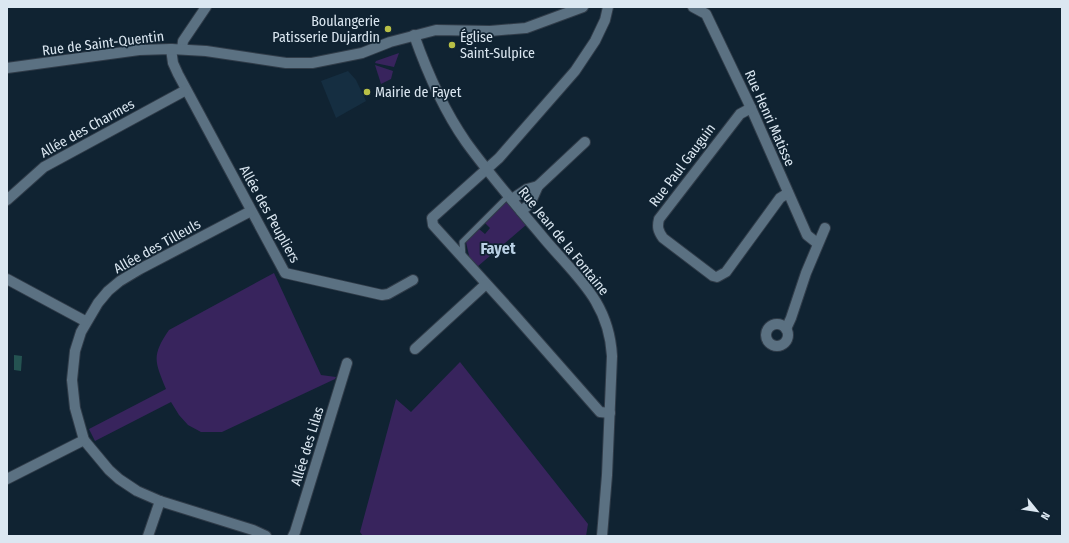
<svg xmlns="http://www.w3.org/2000/svg" width="1069" height="543" viewBox="0 0 1069 543" font-family="'Fira Sans Condensed',sans-serif">
	<style>
		.built { fill: #152e41 }
		.green { fill: #38245d }
		.water { fill: #245351 }
		.lines { fill: none; stroke-linecap: round; stroke-linejoin: round }
		.service-casing { stroke: #303c49; stroke-width: 7 }
		.minor-casing { stroke: #303c49; stroke-width: 12 }
		.secondary-casing { stroke: #303c49; stroke-width: 12 }
		.service { stroke: #5b7182; stroke-width: 5 }
		.minor { stroke: #5b7182; stroke-width: 10 }
		.secondary { stroke: #5b7182; stroke-width: 10 }
		.poi-dot { fill: #b9c046; stroke: #102332; stroke-width: 1.5 }
		.labels { text-anchor: middle; stroke-width: 3.5; stroke-linejoin: round; paint-order: stroke }
		.poi-label { font-size: 14px; fill: #dbe7f1; stroke: #102332; text-anchor: start }
		.street-label { font-size: 14px; fill: #dbe7f1; stroke: #102332 }
		.quarter-label { font-size: 16px; font-weight: bold; fill: #bad1e5; stroke: #102332 }
	</style>
	<rect width="100%" height="100%" fill="#102332"/>
	<!-- built -->
	<path class="built" d="M348,71l8,9 10,21 -30,17 -15,-37z"/>
	<!-- green -->
	<g class="green">
		<path d="M399,53l-5,14 -19,-4 1,-2z"/>
		<path d="M375,65l18,6 -2,8 -10,5z"/>
		<path d="M507,201l19,24 -49,42 -7,-7 -4,-18 13,-13 6,5 5,-6 -5,-5z"/>
		<path d="M274,273l47,102 15,2 -1,2 -113,53h-21l-13,-7 -9,-10 -8,-13 -76,39 -6,-12 77,-40c-11,-27 -15,-33 3,-59z"/>
		<path d="M460,362l128,162 -2,12h-223l-3,-4 36,-133 15,13z"/>
	</g>
	<!-- water -->
	<path class="water" d="M14,355l8,1 -1,15 -7,-1z"/>
	<g class="lines">
		<!-- service casing -->
		<g class="service-casing">
			<path id="service" d="M463,257l-1,-15 47,-47"/>
		</g>
		<!-- minor casing -->
		<g class="minor-casing">
			<g id="minor">
				<path d="M608,7l-3,13 -10,21 -20,30 -76,87 -67,60 1,7 79,87 88,100 10,1"/>
				<path d="M693,7l13,7 45,94 56,127 10,8"/>
				<path d="M414,35c13,37 29,74 52,107 23,32 50,63 76,94 33,40 67,64 70,120l-5,119 -5,61"/>
				<path d="M171,49l2,14 5,11 107,199 97,22 6,-1 25,-14"/>
				<path d="M182,49l1,-8 23,-34"/>
				<path d="M751,108l-11,6 -81,105c-2,8 -1,12 4,19l50,38 4,1 9,-5 54,-74 8,-5"/>
				<path d="M538,186l47,-44"/>
				<path d="M512,199l15,-10 11,-3 -8,18 -9,7"/>
				<path d="M7,200l37,-33 142,-77"/>
				<path d="M251,211l-111,58 -20,12 -12,10 -10,12 -17,29 -6,19 -3,29 3,28 9,32 25,30 10,9 18,12 23,10 93,29 13,6"/>
				<path d="M7,279l78,42"/>
				<circle cx="777" cy="335" r="11"/>
				<path d="M786,329l5,-11 15,-45 19,-45"/>
				<path d="M415,349l71,-65"/>
				<path d="M7,479l77,-39"/>
				<path d="M148,536l12,-35"/>
				<path d="M293,536l2,-4 52,-169"/>
			</g>
		</g>
		<!-- secondary casing -->
		<g class="secondary-casing">
			<path id="secondary" d="M7,68l132,-18 32,-1 35,2 80,12h26l50,-10 28,-11 46,-12 54,1 36,-3 57,-21"/>
		</g>
		<!-- service -->
		<use href="#service" class="service"/>
		<!-- minor -->
		<use href="#minor" class="minor"/>
		<!-- secondary -->
		<use href="#secondary" class="secondary"/>
	</g>
	<!-- markers -->
	<g class="poi-dot">
		<circle cx="388" cy="29" r="4"/>
		<circle cx="452" cy="45" r="4"/>
		<circle cx="367" cy="92" r="4"/>
	</g>
	<g class="labels">
		<!-- poi labels -->
		<g class="poi-label">
			<text x="380" y="26" text-anchor="end">Boulangerie<tspan x="380" dy="16">Patisserie Dujardin</tspan></text>
			<text x="460" y="42">Église<tspan x="460" dy="16">Saint-Sulpice</tspan></text>
			<text x="375" y="97">Mairie de Fayet</text>
		</g>
		<!-- street labels -->
		<g class="street-label">
			<text transform="translate(103 43) rotate(-7)" y="5">Rue de Saint-Quentin</text>
			<text transform="translate(770 118) rotate(66)" y="5">Rue Henri Matisse</text>
			<text transform="translate(87 128) rotate(-29)" y="5">Allée des Charmes</text>
			<text transform="translate(682 165) rotate(-53)" y="5">Rue Paul Gauguin</text>
			<text transform="translate(270 214) rotate(61)" y="5">Allée des Peupliers</text>
			<text transform="translate(564 241) rotate(51)" y="5">Rue Jean de la Fontaine</text>
			<text transform="translate(157 246) rotate(-29)" y="5">Allée des Tilleuls</text>
			<text transform="translate(307 446) rotate(-73)" y="5">Allée des Lilas</text>
		</g>
		<!-- quarter labels -->
		<g class="quarter-label">
			<text x="498" y="254">Fayet</text>
		</g>
	</g>
	<!-- border -->
	<rect width="1069" height="543" fill="none" stroke="#dbe7f1" stroke-width="16"/>
	<!-- north arrow -->
	<g transform="translate(1037 511) rotate(120)" stroke="#102332" stroke-width="3" paint-order="stroke">
	<path d="M0-3L7 15L0 10L-7 15Z" fill="#dbe7f1"/>
	<text y="-6" font-size="11" font-weight="bold" text-anchor="middle" fill="#dbe7f1">N</text>
	</g>
</svg>
